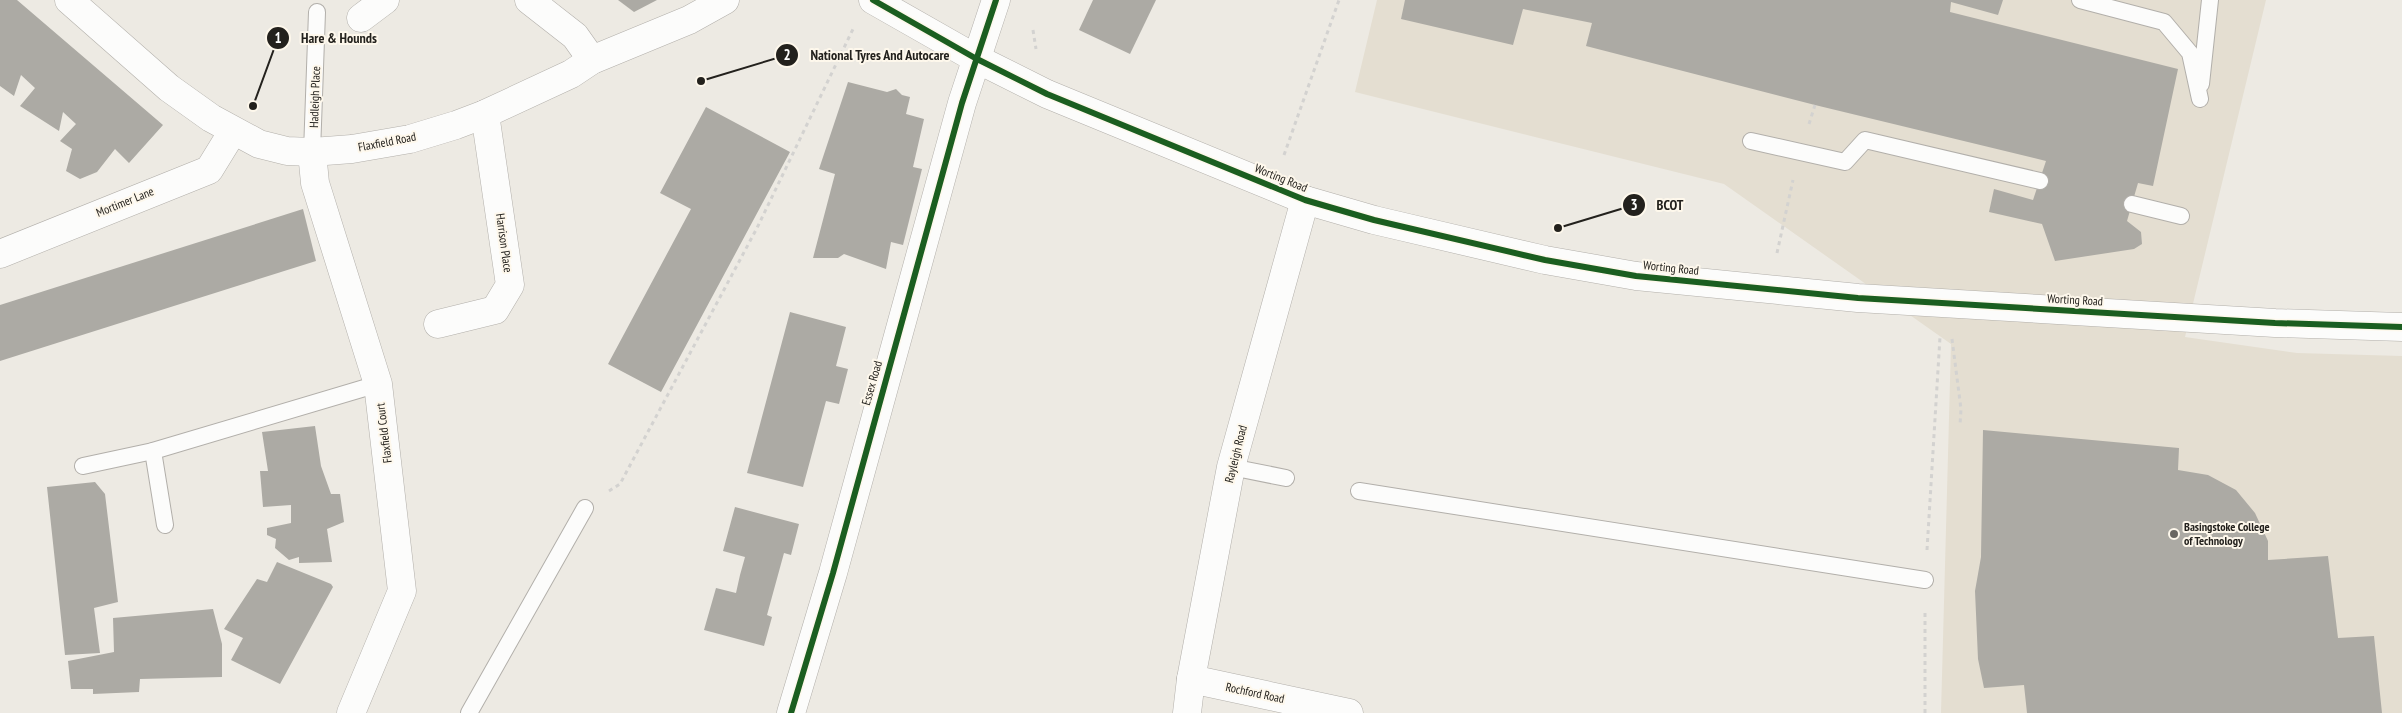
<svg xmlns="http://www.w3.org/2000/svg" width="2402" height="713" viewBox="0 0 2402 713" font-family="'PT Sans Narrow',sans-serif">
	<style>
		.built { fill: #e4ded1 }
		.building { fill: #acaaa4 }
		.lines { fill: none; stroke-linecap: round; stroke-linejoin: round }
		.lane-casing { stroke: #b2afaa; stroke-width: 18 }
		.street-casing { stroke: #b2afaa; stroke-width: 29 }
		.secondary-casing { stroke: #b2afaa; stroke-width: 29 }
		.path { stroke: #d3d2d0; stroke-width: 3; stroke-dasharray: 4 4; stroke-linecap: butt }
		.lane { stroke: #fcfcfb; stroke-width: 16 }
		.street { stroke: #fcfcfb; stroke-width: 28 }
		.secondary { stroke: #fcfcfb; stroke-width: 28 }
		.cycleway-casing { stroke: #fef8ec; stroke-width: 9 }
		.cycleway { stroke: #1b5e20; stroke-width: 6 }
		.poi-dot { fill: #6a6762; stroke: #fef8ec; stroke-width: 2 }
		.labels { text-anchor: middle; stroke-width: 4; stroke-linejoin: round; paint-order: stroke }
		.street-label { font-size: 12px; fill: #23211d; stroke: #fef8ec }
		.poi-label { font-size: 12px; font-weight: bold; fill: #23211d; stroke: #fef8ec; text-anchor: start }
		.leader { fill: none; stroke: #23211d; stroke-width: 2 }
		.callout-dot { fill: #23211d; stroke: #fef8ec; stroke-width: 2 }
		.mark-label { font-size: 15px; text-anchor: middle; font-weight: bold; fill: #fff }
		.callout-label { font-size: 14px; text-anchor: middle; font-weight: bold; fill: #23211d; stroke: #fef8ec; stroke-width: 4; stroke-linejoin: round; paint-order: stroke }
	</style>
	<rect width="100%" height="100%" fill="#edeae3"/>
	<!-- built -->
	<path class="built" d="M1377,0h889l-81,337 112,16 105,3v357h-461l10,-369 -227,-160 -369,-92z"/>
	<!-- building -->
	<g class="building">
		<path d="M0,0h17l146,125 -34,38 -14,-14 -18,23 -17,7 -14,-8 6,-22 -12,-8 16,-17 -13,-12 -4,19 -39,-25 15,-18 -14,-13 -7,21 -14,-10z"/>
		<path d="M618,0h39l-23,12z"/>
		<path d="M1093,0h63l-26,54 -51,-24z"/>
		<path d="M1405,0h598l-5,15 -47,-13 -1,10 228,57 -25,117 -15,-3 -11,38 14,11 1,12 -8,5 -79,12 -13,-37 -53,-12 5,-23 39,11 13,-39 -231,-56 -229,-59 6,-23 -69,-14 -10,36 -112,-26z"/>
		<path d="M848,82l39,10 9,-3 6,6 8,2 -4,17 18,5 -11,48 9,2 -19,76 -12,-3 -5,27 -42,-15 -6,4h-25l22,-84 -16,-5z"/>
		<path d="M706,107l84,45 -129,240 -53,-28 83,-155 -31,-16z"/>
		<path d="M303,209l13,52 -316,100v-56z"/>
		<path d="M790,312l56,15 -10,39 12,3 -9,35 -13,-3 -23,86 -56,-14z"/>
		<path d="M315,426l6,40 10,28h9l4,28 -17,7 5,33 -33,1v-6l-10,3 -14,-12 1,-9 -9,-4v-7l24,-5v-18l-28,2 -3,-36h8l-6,-39z"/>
		<path d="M1983,430l196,18 -1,22 30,5 28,15 19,23 13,28v19l60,-4 10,82 36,-2 8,77h-355l-3,-28 -40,3 -6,-29 -3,-68 6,-34z"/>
		<path d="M95,482l10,12 13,108 -24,6 6,45 -35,2 -18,-168z"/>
		<path d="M735,507l64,17 -8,31 -7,-2 -17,62 5,2 -8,29 -60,-16 12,-42 20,5 4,-18 5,-18 -22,-6z"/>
		<path d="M277,562l54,22 2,3 -53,97 -49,-24 12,-22 -19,-9 33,-50 10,3z"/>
		<path d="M213,609l9,35v33l-82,2 -1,13 -46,2v-5h-22l-3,-28 46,-9 -1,-34z"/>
	</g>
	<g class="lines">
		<!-- lane casing -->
		<g class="lane-casing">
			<g id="lane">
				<path d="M2080,0l84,22 26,31 10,46"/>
				<path d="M2201,84l9,-84"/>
				<path d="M1751,141l94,21 20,-22 175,41"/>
				<path d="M312,152l5,-140"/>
				<path d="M2132,204l49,12"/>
				<path d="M153,451l12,74"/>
				<path d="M83,466l70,-15 225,-67"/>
				<path d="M1231,467l55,11"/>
				<path d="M1359,491l566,89"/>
				<path d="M469,713l116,-205"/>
			</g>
		</g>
		<!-- street casing -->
		<g class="street-casing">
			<g id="street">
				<path d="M69,0l100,88 42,30 48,26 28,7 25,1 40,-3 58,-10 46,-14 29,-11 86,-40 21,-14 97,-40 36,-20"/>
				<path d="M529,0l46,36 17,24"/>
				<path d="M361,18l24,-18"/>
				<path d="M312,152l3,31 63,201 24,207 -51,122"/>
				<path d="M0,254l209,-84 24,-39"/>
				<path d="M438,324l57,-14 15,-25 -25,-171"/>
				<path d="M1191,679l158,34"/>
				<path d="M791,713l42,-140 129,-470 34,-103"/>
				<path d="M1187,713l4,-34 40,-212 74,-267"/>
			</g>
		</g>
		<!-- secondary casing -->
		<g class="secondary-casing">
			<path id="secondary" d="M873,0l102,58 72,36 258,106 69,20 171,40 91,16 222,22 417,25 127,4"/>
		</g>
		<!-- path -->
		<g class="path">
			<path d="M1033,30l3,19"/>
			<path d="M1809,124l6,-19"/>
			<path d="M1284,155l55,-155"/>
			<path d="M1777,253l16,-73"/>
			<path d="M1952,339l9,70 -1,16"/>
			<path d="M609,491l11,-7 137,-256 97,-201"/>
			<path d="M1927,550l13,-213"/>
			<path d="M1925,713v-104"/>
		</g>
		<!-- lane -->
		<use href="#lane" class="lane"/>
		<!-- street -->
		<use href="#street" class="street"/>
		<!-- secondary -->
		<use href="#secondary" class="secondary"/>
		<!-- cycleway casing -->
		<g class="cycleway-casing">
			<g id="cycleway">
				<path d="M873,0l102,58 72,36 258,106 69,20 171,40 91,16 222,22 417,25 127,4"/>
				<path d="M791,713l42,-140 129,-470 34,-103"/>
			</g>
		</g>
		<!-- cycleway -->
		<use href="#cycleway" class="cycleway"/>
	</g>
	<!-- markers -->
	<circle class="poi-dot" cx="2174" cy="534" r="5"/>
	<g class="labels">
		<!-- street labels -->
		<g class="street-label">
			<text transform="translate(315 97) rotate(-88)" y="4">Hadleigh Place</text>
			<text transform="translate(387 142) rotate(-11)" y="4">Flaxfield Road</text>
			<text transform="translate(1281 178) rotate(22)" y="4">Worting Road</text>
			<text transform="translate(125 202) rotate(-22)" y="4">Mortimer Lane</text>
			<text transform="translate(504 243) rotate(82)" y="4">Harrison Place</text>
			<text transform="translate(1671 268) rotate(6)" y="4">Worting Road</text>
			<text transform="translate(2075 300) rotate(3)" y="4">Worting Road</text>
			<text transform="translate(872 383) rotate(-74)" y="4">Essex Road</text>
			<text transform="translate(384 433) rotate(-97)" y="4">Flaxfield Court</text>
			<text transform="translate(1236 454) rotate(-76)" y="4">Rayleigh Road</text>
			<text transform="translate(1255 693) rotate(12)" y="4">Rochford Road</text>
		</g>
		<!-- poi labels -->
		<g class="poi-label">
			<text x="2184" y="531">Basingstoke College<tspan x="2184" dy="14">of Technology</tspan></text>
		</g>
	</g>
	<!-- callouts -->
	<path class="leader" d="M253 106L278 38M701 81L787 55M1558 228L1634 205"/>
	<g class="callout-dot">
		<circle cx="253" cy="106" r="5"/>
		<circle cx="701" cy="81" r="5"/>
		<circle cx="1558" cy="228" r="5"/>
		<circle cx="278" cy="38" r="12"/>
		<circle cx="787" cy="55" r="12"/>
		<circle cx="1634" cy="205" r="12"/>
	</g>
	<g class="mark-label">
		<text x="278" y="43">1</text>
		<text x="787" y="60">2</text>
		<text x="1634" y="210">3</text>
	</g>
	<g class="callout-label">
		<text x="339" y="43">Hare &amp; Hounds</text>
		<text x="880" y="60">National Tyres And Autocare</text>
		<text x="1670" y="210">BCOT</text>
	</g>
</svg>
